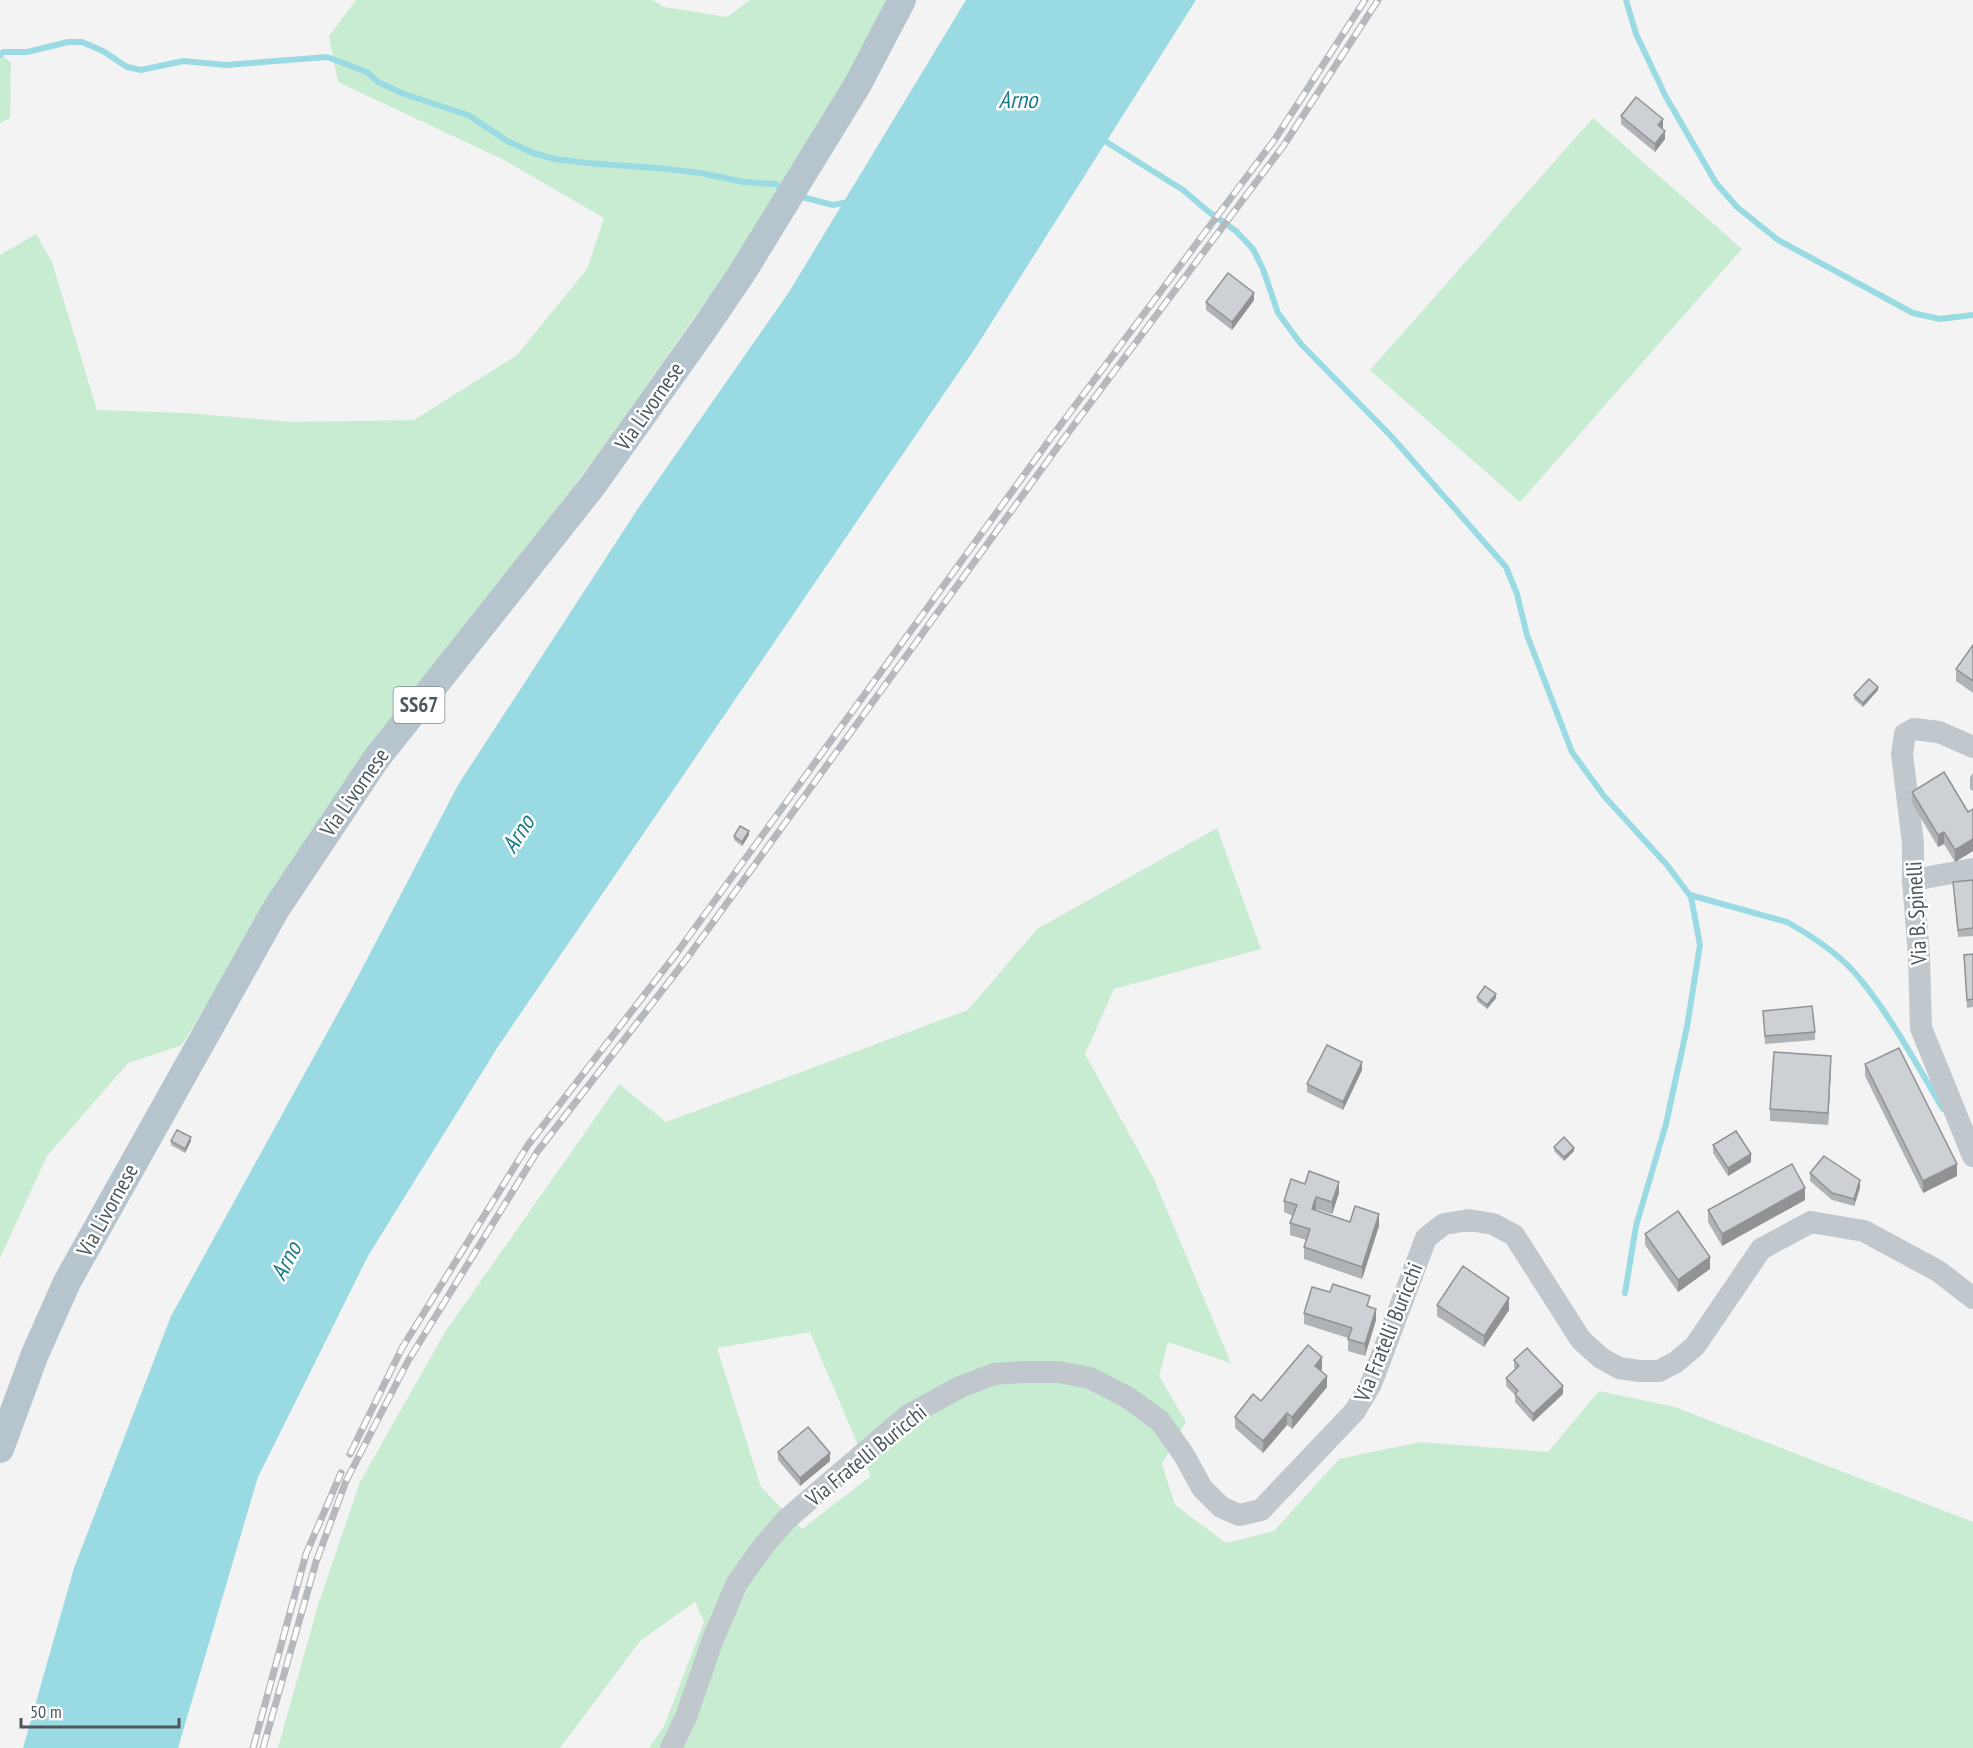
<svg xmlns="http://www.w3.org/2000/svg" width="1973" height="1748" viewBox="0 0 1973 1748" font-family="'PT Sans Narrow',sans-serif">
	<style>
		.green { fill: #c7ecd2; fill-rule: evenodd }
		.water { fill: #9adbe3 }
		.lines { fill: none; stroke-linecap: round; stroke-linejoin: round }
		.stream { stroke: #9adbe3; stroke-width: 6 }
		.minor { stroke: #c0c7cd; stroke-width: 22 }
		.major { stroke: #b6c4cd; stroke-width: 28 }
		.rail-casing { stroke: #b5b8bc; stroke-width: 7 }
		.rail { stroke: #fff; stroke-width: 4.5; stroke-dasharray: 14; stroke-linecap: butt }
		.wall { fill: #b0b3b6 }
		.shaded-wall { fill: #909294 }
		.building { fill: #cdd0d4; stroke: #909294; stroke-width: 1.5 }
		.labels { text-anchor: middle; stroke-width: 5; stroke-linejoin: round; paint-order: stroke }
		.shield { fill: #fff; stroke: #82898e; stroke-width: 1.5 }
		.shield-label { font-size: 21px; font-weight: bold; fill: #4c575e }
		.street-label { font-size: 22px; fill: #4c575e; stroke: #fff }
		.water-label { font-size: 24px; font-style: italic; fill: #1c7d8a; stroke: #fff }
	</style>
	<rect width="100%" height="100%" fill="#f4f3f3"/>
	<!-- green -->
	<g class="green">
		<path d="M356,0h296l12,7 63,10 23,-17h141l-65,114 -80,130 -151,214 -106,139 -213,292 -94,156 -54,18 -81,93 -47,102v-1003l36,-21 16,28 45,148 90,3 106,9 121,-2 103,-65 70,-86 17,-51 -100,-58 -166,-78 -9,-46z"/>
		<path d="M0,53l11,10 -1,55 -10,5z"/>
		<path d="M1593,118l149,131 -222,253 -150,-132z"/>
		<path d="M1217,828l44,121 -147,40 -29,65 69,125 77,184 -63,-21 -9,34 27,46 -24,42 13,41 51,38 48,-12 65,-72 81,-17 128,10 51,-61 76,16 298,115v226h-1324l15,-22 40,-104 -9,-20 -55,39 -80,107h-282l40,-143 42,-123 85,-150 174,-248 47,38 302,-112 69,-81zM810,1332l61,144 -69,53 -41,-42 -44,-139z"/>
	</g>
	<!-- water -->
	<path class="water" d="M966,0h230l-220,347 -477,698 -131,211 -110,221 -80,271h-155l51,-180 97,-252 183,-332 104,-199 179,-275 152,-218z"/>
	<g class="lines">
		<!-- stream -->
		<g class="stream">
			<path d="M1626,0l10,34 30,63 50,86 21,24 41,33 135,73 27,6 33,-4"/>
			<path d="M0,55l3,-3h24l41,-10h14l21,9 24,16 14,3 42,-9 43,4 101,-8 40,15 11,10 26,12 64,21 41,27 24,11 22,6 31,4 71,5 44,5 43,9 31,2 9,5"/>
			<path d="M1100,138l83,52 26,22 27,19 17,18 10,20 15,44 23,31 90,92 115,131 11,27 10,41 45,117 32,44 63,69 24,32 9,48 -13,82 -21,97 -30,102 -11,67"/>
			<path d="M798,196l35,9 16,-3"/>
			<path d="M1690,895l97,27c25,14 55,34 73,57 32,39 57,86 83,130"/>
		</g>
		<!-- minor -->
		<g class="minor">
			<path d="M1973,747l-34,-15 -25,-3 -9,5 -3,20 11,89v37l6,77 2,71 52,128"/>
			<path d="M1913,880l60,-11"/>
			<path d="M671,1748l15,-31 27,-78 24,-56 28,-39 23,-26 119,-102 53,-29 34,-13 28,-2h37l31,6 37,19 33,24 24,34 18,33 19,19 18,8 22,-5 94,-99 16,-27 55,-146 18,-14 25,-4 24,4 21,11 67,105 20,18 18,10 20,3h20l17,-9 19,-16 66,-97 50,-27 53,9 74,40 35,27"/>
		</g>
		<!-- major -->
		<path class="major" d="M0,1449l35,-95 32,-72 209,-373 100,-150 217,-274 111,-156 38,-56 116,-189 44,-84"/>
		<!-- rail casing -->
		<g class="rail-casing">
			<g id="rail">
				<path d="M350,1454l52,-106 126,-203 148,-191 377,-519 222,-296 90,-139"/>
				<path d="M253,1748l53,-194 35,-81"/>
				<path d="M263,1748l53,-186 30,-81 62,-120 129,-209 148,-191 377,-520 222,-296 94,-145"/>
			</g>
		</g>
		<!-- rail -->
		<use href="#rail" class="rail"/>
	</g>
	<!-- wall -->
	<g class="wall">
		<path d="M1621,116l42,11 -1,1 3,11 -10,13 -34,-28z"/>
		<path d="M1254,300l-22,30 -26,-20v-8z"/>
		<path d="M1973,645v48l-17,-12v-12z"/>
		<path d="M1878,690l-15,17 -9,-8v-4z"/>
		<path d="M1973,773v18l-3,-2v-12z"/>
		<path d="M1912,792l56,20 5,-3v42l-18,11 -11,-18 -6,3 -26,-44z"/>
		<path d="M749,835l-7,11 -8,-6v-4z"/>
		<path d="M1973,880v56l-15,1 -5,-55z"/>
		<path d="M1973,954v53l-6,1 -3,-53z"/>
		<path d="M1477,997l19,1 -9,11 -10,-8z"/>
		<path d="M1763,1011l52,21v8l-50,4z"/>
		<path d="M1865,1064l92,112 -34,17 -58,-117z"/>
		<path d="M1831,1067l-3,58 -58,-4v-12z"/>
		<path d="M1362,1070l-19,40 -36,-18v-8z"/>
		<path d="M171,1141h20l-6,12 -14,-8z"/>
		<path d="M1713,1145l38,17 -23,14 -15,-23z"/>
		<path d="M1554,1147l20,4 -10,10 -10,-10z"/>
		<path d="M1810,1173l50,15 -6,18 -22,-6 -22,-19z"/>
		<path d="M1305,1184l34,9 -7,21 -16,-5 -1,1 35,12 29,4 -17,53 -58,-20v-12l2,-7 -16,-5v-12l3,-7 -9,-4v-11z"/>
		<path d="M1805,1200l-83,46 -14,-24v-12z"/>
		<path d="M1645,1234l65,35 -32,23 -33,-47z"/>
		<path d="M1437,1305l72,5 -25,37 -47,-31z"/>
		<path d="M1370,1307l6,13 -11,36 -17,-5v-13l-44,-14v-11z"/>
		<path d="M1514,1360l49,34 -30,28 -18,-20v-7l-9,-9v-8l10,-8 -2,-2z"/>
		<path d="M1322,1369l-1,2 6,16 -35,42 -5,-4 -24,28 -28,-25v-11l26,-16z"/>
		<path d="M778,1452l52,9 -30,25 -22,-26z"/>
	</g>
	<!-- shaded-wall -->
	<g class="shaded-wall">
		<path d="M1663,119v8l-5,6v-8z"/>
		<path d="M1665,131v8l-10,13v-8z"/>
		<path d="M1254,293v7l-22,30v-8z"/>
		<path d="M1878,687v3l-15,17v-4z"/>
		<path d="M749,831v4l-7,11v-4z"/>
		<path d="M1944,832v12l-6,3v-12z"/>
		<path d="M1973,839v12l-18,11v-12z"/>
		<path d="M1496,994v4l-9,11v-4z"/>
		<path d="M1831,1056v11l-3,58v-12z"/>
		<path d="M1362,1062v8l-19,40v-8z"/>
		<path d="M191,1137v4l-6,12v-4z"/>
		<path d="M1574,1148v3l-10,10v-4z"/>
		<path d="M1751,1154v8l-23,14v-8z"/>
		<path d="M1957,1164v12l-34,17v-12z"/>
		<path d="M1860,1180v8l-6,18v-7z"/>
		<path d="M1339,1182v11l-7,21v-12z"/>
		<path d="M1805,1188v12l-83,46v-12z"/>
		<path d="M1316,1197v12l-4,12v-12z"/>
		<path d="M1379,1214v12l-17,53v-12z"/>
		<path d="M1710,1257v12l-32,23v-12z"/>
		<path d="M1509,1298v12l-25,37v-11z"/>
		<path d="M1376,1309v11l-11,36v-12z"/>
		<path d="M1322,1357v12l-7,9v-12z"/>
		<path d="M1327,1376v11l-35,42v-12z"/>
		<path d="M1563,1386v8l-30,28v-8z"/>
		<path d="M1287,1413v12l-24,28v-12z"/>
		<path d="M830,1453v8l-30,25v-8z"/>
	</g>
	<!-- building -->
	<g class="building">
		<path d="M1636,97l27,22 -5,6 7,6 -10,13 -34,-28z"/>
		<path d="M1228,273l26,20 -22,29 -26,-20z"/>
		<path d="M1973,645v36l-17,-12z"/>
		<path d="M1869,679l9,8 -15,16 -9,-8z"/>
		<path d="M1944,772l24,40 5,-3v30l-18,11 -11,-18 -6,3 -26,-43z"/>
		<path d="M740,826l9,5 -7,11 -8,-6z"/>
		<path d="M1973,880v48l-15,2 -5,-48z"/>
		<path d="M1973,954v45l-6,1 -3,-45z"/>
		<path d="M1485,986l11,8 -9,11 -10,-8z"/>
		<path d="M1812,1006l3,26 -50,4 -2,-25z"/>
		<path d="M1327,1045l35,17 -19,40 -36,-18z"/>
		<path d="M1899,1048l58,116 -34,17 -58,-117z"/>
		<path d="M1774,1052l57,4 -3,57 -58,-4z"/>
		<path d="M177,1130l14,7 -6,12 -14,-8z"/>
		<path d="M1736,1131l15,23 -23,14 -15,-23z"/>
		<path d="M1564,1137l10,11 -10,9 -10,-10z"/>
		<path d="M1824,1156l36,24 -6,19 -22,-6 -22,-20z"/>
		<path d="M1792,1164l13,24 -83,46 -14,-24z"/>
		<path d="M1309,1171l30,11 -7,20 -16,-5 -4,12 38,13 5,-16 24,8 -17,53 -58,-20 6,-18 -20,-6 7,-18 -13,-4 7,-22 14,5z"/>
		<path d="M1678,1211l32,46 -32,23 -33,-46z"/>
		<path d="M1463,1266l46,32 -25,38 -47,-31z"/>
		<path d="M1333,1284l37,12 -3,10 9,3 -11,35 -17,-5 4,-11 -48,-15 8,-26 18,5z"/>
		<path d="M1308,1345l14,12 -7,9 12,10 -35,41 -5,-4 -24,28 -28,-24 18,-23 8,7z"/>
		<path d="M1527,1348l36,38 -30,28 -18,-20 3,-3 -12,-13 13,-12 -5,-6z"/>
		<path d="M808,1427l22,26 -30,25 -22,-26z"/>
	</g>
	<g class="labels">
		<!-- shield labels -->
		<rect class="shield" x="393.5" y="687" width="51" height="36" rx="4.5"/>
		<g class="shield-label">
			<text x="419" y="712">SS67</text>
		</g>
		<!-- street labels -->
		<g class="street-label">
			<text transform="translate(649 406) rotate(-55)" y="8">Via Livornese</text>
			<text transform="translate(354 792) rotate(-55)" y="8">Via Livornese</text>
			<text transform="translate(1916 913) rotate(-93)" y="8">Via B. Spinelli</text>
			<text transform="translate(107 1210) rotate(-61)" y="8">Via Livornese</text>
			<text transform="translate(1388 1332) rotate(-68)" y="8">Via Fratelli Buricchi</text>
			<text transform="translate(866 1455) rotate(-39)" y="8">Via Fratelli Buricchi</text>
		</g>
		<!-- water labels -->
		<g class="water-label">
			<text x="1018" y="108">Arno</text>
			<text transform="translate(518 834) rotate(-57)" y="8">Arno</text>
			<text transform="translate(286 1261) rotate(-62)" y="8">Arno</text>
		</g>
	</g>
	<!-- scale -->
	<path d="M21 1718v9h158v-9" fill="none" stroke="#4c575e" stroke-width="3"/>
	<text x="30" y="1718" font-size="18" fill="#4c575e" stroke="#ffffff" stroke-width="4.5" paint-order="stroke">50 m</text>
</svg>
